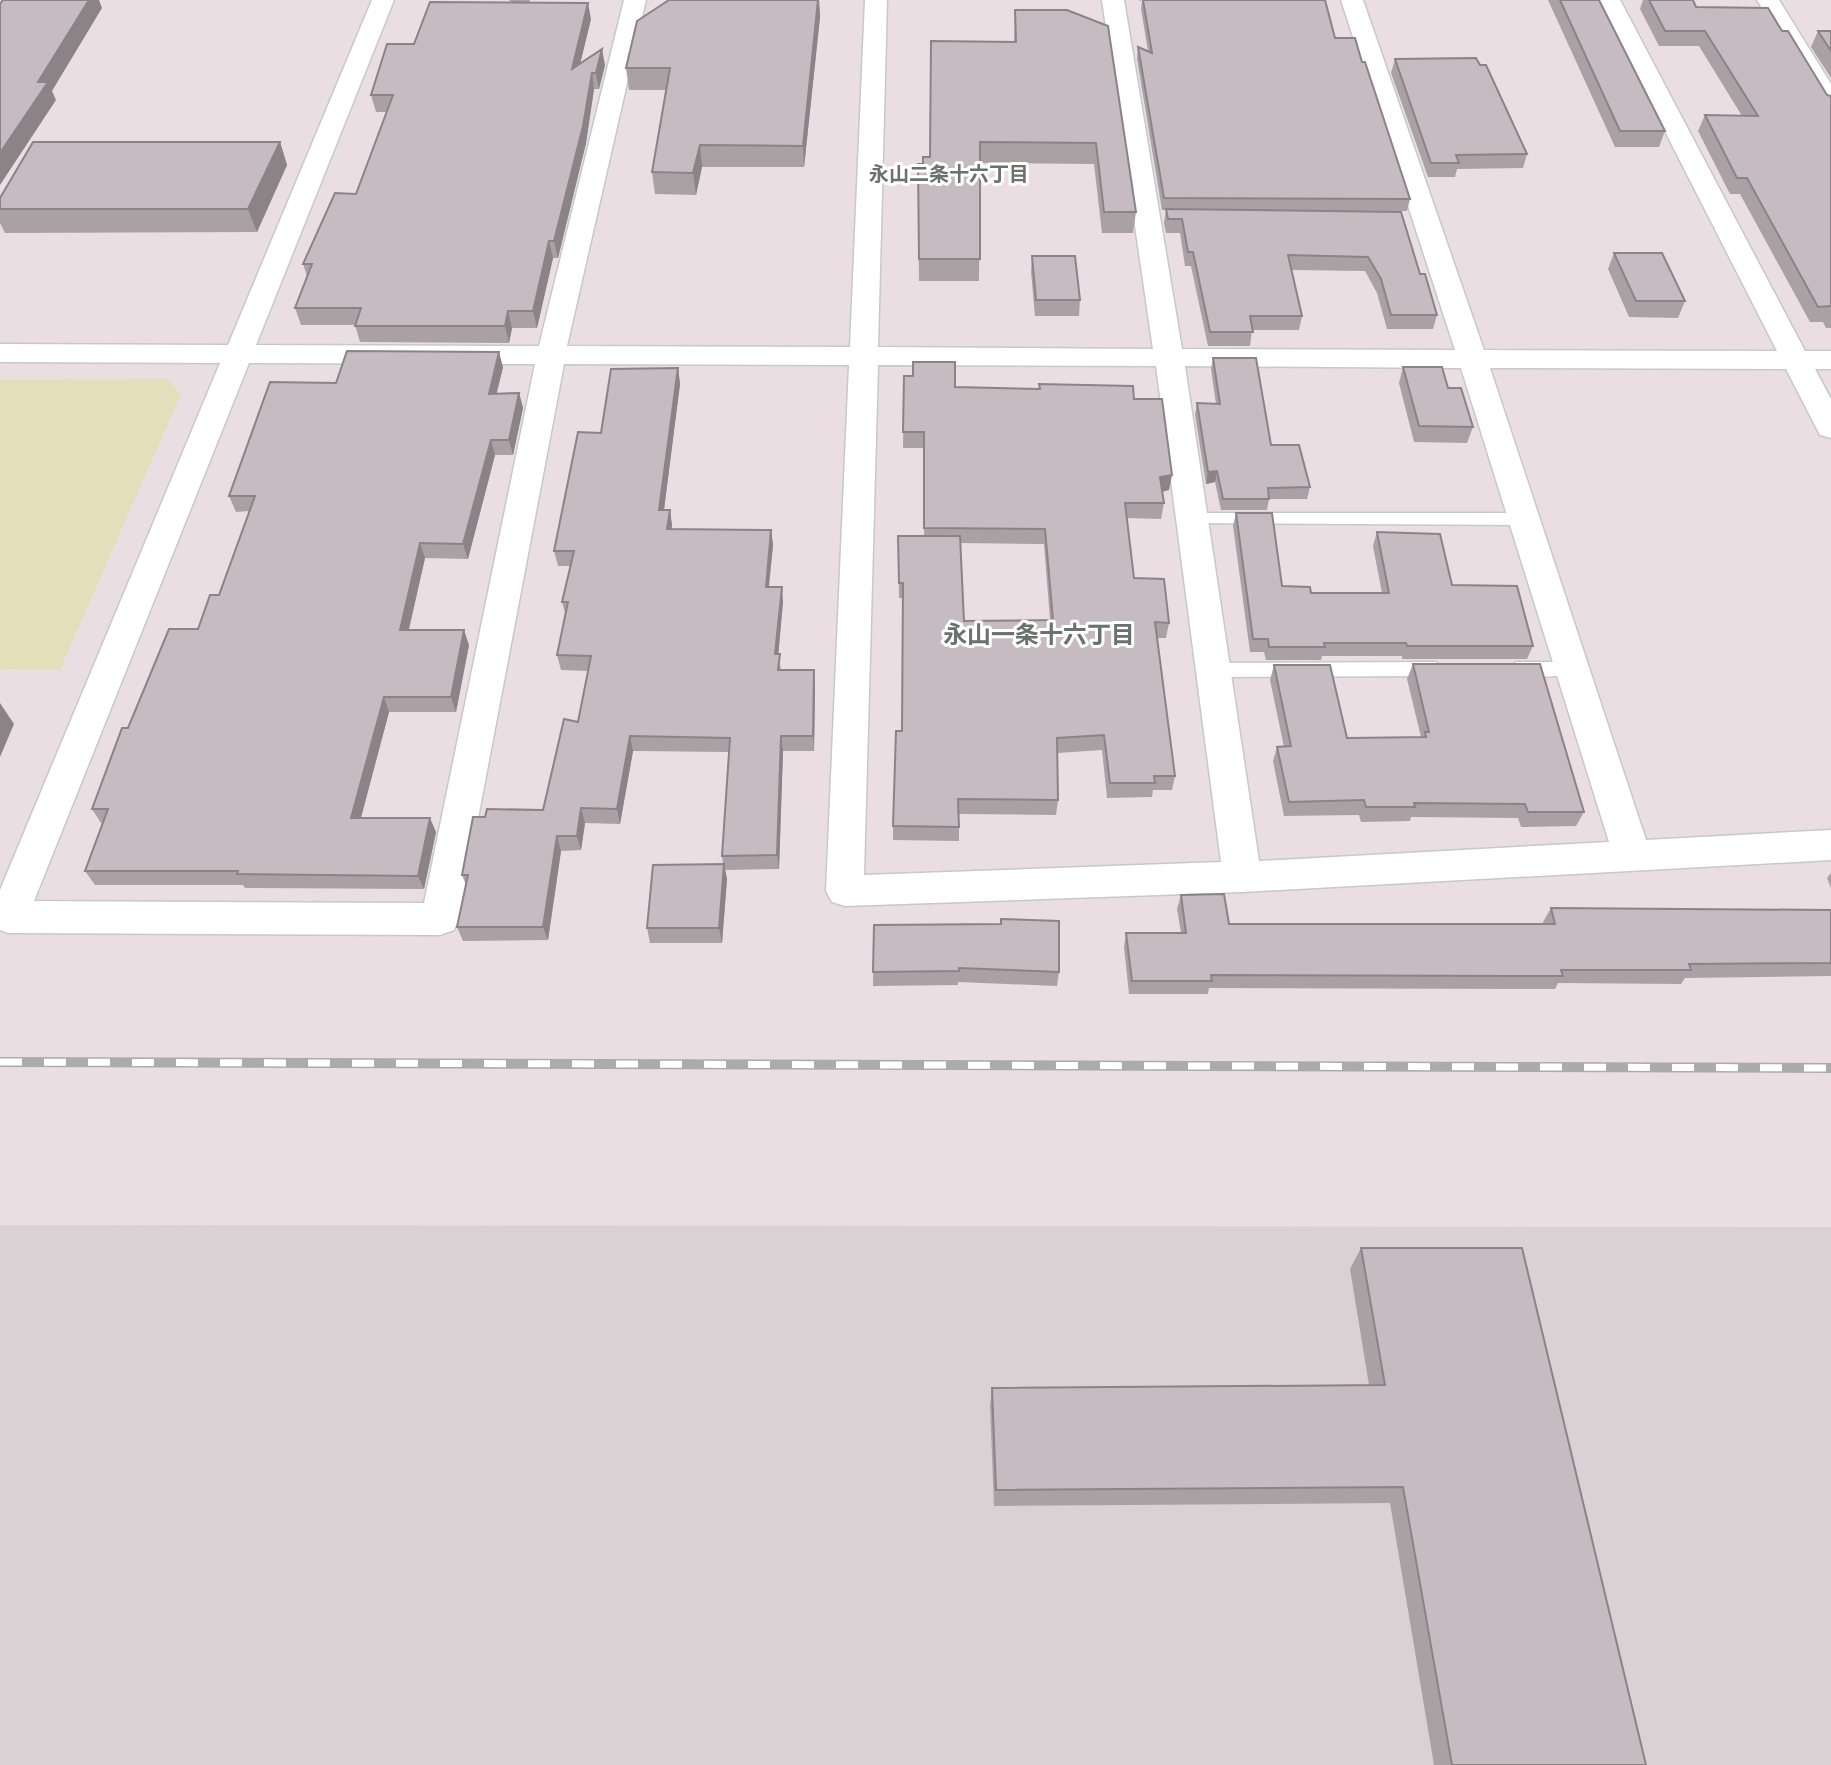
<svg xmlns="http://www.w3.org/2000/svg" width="1831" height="1765" viewBox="0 0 1831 1765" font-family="'Sofia Sans Condensed','Noto Sans JP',sans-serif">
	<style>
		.industrial { fill: #d9d1d4 }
		.green { fill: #e4deba }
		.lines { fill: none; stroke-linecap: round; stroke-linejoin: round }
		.lane-casing { stroke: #c3cac7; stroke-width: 3 }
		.street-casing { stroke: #c3cac7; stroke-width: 3 }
		.lane { fill: #fff; fill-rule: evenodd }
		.street { fill: #fff; fill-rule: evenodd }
		.rail-casing { stroke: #aaacab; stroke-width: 10 }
		.rail { stroke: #fff; stroke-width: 7; stroke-dasharray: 22; stroke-linecap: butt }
		.wall { fill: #aaa1a5; fill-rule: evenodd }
		.shaded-wall { fill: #8b8386 }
		.building { fill: #c6bbc0; stroke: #8b8386; stroke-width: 2 }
		.labels { text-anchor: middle; stroke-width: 6; stroke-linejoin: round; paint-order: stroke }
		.far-neighbourhood-label { font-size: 20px; font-weight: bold; fill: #69726c; stroke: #fff }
		.neighbourhood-label { font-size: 24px; font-weight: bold; fill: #69726c; stroke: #fff }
	</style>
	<rect width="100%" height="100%" fill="#ebdee3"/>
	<!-- industrial -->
	<path class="industrial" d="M0,1225l1831,2v538h-1831z"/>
	<!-- green -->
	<path class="green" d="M167,379l14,15 -121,276 -60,-1v-289z"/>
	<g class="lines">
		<!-- lane casing -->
		<g class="lane-casing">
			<g id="lane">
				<path d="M1191,513h333l8,6 -8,6 -339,-2 -2,-4z"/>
				<path d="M1436,662l9,7 -9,7 -223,1 -9,-7 9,-7z"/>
				<path d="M1516,662h56l9,7c-8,10 -66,10 -74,0z"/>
			</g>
		</g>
		<!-- street casing -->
		<g class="street-casing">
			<g id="street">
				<path d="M372,0h22l-138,345 283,1 85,-346h22l-79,346 283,1 15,-347h22l-9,347 275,2 -51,-349h22l58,349 273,1 -114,-350h22l121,350 293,1 -179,-351h22l185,351h26v18h-16l16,30v39l-11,-3 -34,-66 -296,-1 156,472 185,-10v30l-589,32 -397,14 -13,-4 -6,-11 23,-526 -285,-1 -105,555 -5,11 -14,5 -432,-2 -8,-3v-40l220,-527 -220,-1v-18l228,1zM249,363l286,1 -111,539 -390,-2zM878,365l278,1 65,496 -357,13zM1185,366l276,2 148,474 -350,19z"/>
				<path d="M1757,0h22l52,84v27l-9,-2 -3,-5z"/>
			</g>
		</g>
		<!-- lane -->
		<use href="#lane" class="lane"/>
		<!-- street -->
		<use href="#street" class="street"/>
		<!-- rail casing -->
		<g class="rail-casing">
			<path id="rail" d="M0,1062l1831,6"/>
		</g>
		<!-- rail -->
		<use href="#rail" class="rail"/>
	</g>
	<!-- wall -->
	<g class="wall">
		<path d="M509,0h21l-1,3 62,16 -11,44 25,2 -6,24h-5l-8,54 -28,115h-5l-16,70h-25l-3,15 -149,-1 -5,-17h-54l-6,-17 12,-32 -4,-12 53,-70 31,-82h-11l-5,-17 43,-51 98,-41z"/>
		<path d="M819,0l1,17 -16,150h-102l-6,28 -41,-1 -3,-22 14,-82h-37l-3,-22z"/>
		<path d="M1139,0h186l10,38 27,24 48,137 -3,12h-80l93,63 17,41 -4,14h-46l-10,-36 -12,-22 -74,-1 11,46 -3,14h-47l-2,16h-42l-17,-80h-6l-5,-33h-14l-2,-10 2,-13h-4l-25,-151 1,-12 10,4 -7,-42 1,-9 -2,1z"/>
		<path d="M1548,0h51l66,131 -6,16h-44z"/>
		<path d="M1643,0h50l3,7 86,24 45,64 4,1v232h-5l-3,-6h-13l-70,-128h-10l-32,-63 7,-16 37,1 -43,-70h-40l-19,-37z"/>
		<path d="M1015,10h52l69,202 -3,21h-31l-8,-69 -114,-1 -1,118h-60l-1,-117h5l7,-7 84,-115z"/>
		<path d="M1818,31h13v47l-20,-31z"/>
		<path d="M1395,59l132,95 -4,14 -66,1 -2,8h-27l-37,-104z"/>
		<path d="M280,142l7,23 -30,67 -252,1 -5,-10v-25z"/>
		<path d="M1614,253l71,48 -7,17 -49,-1 -21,-48z"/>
		<path d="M1032,256l48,44 -1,16h-44l-4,-44z"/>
		<path d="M1213,358l58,87 39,42 -3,12h-38l-2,11h-46l-6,-28 -9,2 -11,-69 2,-12 19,1 -5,-35z"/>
		<path d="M503,367l-7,26h23l4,15 -10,47h-18l-27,104 -43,-1 -16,72 60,15 -13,67h-67l-28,106 75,14 -12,57 -179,-1 -2,-3h-148l-10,-14 18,-48h-2l-9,-14 36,-81 70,-99 21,-34 30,-84 -13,1 -7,-16 107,-113z"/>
		<path d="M1403,367l45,21 25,39 -6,16 -53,-1 -15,-59z"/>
		<path d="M678,368l2,16 -16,126h6l2,19 99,1 2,15 -4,42 14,15 -5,52 3,16 34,15 -1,66h-31l-4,118 -54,1 2,9 -5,64h-72l-3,-15 76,-64 -1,-8 7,-104 -96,-1 -13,73 -35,-1 -4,27 -20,1 -13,89 -85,1 -6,-14 9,-42 -4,-10 23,-58 58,-7 35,-88 10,-51 -27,-1 -4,-15 8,-42 -3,-11 8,-36h-12l-4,-15 47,-118z"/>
		<path d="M904,376l51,11 179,12 35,91 -7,2 2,11 -3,16 -34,-1 7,60 35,45 -3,15h-9l18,138 -3,14h-19l-1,7 -45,1 -5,-48 -44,3v47l-2,15 -97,-1v27l-66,-1v-14l9,-95 1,-133h-4l-1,-62h26v-88h-21zM960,543l84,1 6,76 -86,1z"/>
		<path d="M1236,513l46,73 29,7h71l-9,-47 4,-14 75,53 81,61 -6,13h-125v-3h-80l-1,4h-55l-2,-8h-14l-17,-126z"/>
		<path d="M1413,664l171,148 -8,14 -55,1 -3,-9 -107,-1 -1,4 -49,1 -2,-7 -75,1 -11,-55 4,-14h7l-14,-67 4,-15 73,73 74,-1 -14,-58z"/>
		<path d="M1831,873v15l-4,-10z"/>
		<path d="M1181,895l48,29h315l-1,-2 8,-14 280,2v66l-146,2 -4,6 -123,-1 -3,6 -346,-1 -1,6h-79l-5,-47 2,-14h55l-4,-24z"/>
		<path d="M874,925l185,47 -2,14 -99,-4v3l-85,1z"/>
		<path d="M1361,1248l285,517h-212l-44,-262 -396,3 -4,-100 2,-18 377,-3 -19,-116z"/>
	</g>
	<!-- shaded-wall -->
	<g class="shaded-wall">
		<path d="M89,0h10l3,8 -50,83 4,9 -56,85v-32l38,-71z"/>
		<path d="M819,0l1,17 -16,150 -1,-21z"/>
		<path d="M588,3l3,16 -16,66 -3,-16z"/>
		<path d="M602,49l3,16 -6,24 -3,-16z"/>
		<path d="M592,73l2,16 -8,54 -28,115 -4,-17z"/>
		<path d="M280,142l7,23 -30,67 -9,-23z"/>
		<path d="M700,145l2,22 -6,28 -3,-22z"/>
		<path d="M549,241l4,17 -16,70 -4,-17z"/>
		<path d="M508,311l4,17 -3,15 -4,-17z"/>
		<path d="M499,352l4,15 -10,42 -4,-15z"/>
		<path d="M678,368l2,16 -18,141 -3,-15z"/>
		<path d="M519,393l4,15 -10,47 -4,-15z"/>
		<path d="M491,440l4,15 -27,104 -5,-15z"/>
		<path d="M1217,471l-2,11 -9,2 2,-12z"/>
		<path d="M1172,475l-3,15 -12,2 3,-15z"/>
		<path d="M670,510l2,15 -3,19 -2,-15z"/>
		<path d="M771,530l2,15 -6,57 -1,-15z"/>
		<path d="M420,543l5,15 -20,87 -5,-15z"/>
		<path d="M782,587l1,15 -6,67 -2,-15z"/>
		<path d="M464,630l5,15 -13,67 -5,-15z"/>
		<path d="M814,670l1,15 -1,66 -1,-15z"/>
		<path d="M384,697l5,15 -32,120 -6,-14z"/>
		<path d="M0,703l14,21 -14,33z"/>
		<path d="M630,736l3,15 -13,73 -3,-15z"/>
		<path d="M781,736l2,15 -4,118 -2,-14z"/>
		<path d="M581,808l4,15 -4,27 -4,-14z"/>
		<path d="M430,818l6,14 -12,57 -6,-13z"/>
		<path d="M557,836l4,15 -13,89 -5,-13z"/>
		<path d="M724,864l3,15 -5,64 -3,-15z"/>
	</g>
	<!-- building -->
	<g class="building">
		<path d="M3,0h86l-51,82h10l-48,71v-149z"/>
		<path d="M669,0h149l-15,146 -103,-1 -7,28 -41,-1 18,-104h-44l11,-47z"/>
		<path d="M1143,0h182l10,38h20l7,24h3l45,137 -246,-1 -26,-151 14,6z"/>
		<path d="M1560,0h39l66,131h-45z"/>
		<path d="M1649,0h44l3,7 72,1 14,23h6l39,64 4,1v210l-13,1 -71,-129h-10l-32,-63 53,1 -53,-85h-40z"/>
		<path d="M430,2l158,1 -16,66 30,-20 -6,24h-4l-9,53 -29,115h-5l-16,70h-25l-3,15h-150l6,-18h-66l17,-44h-9l32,-71 21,1 37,-99h-22l16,-51h27z"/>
		<path d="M1015,10h52l41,16 28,186h-32l-8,-69 -116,-1v117h-61l-1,-95h5v-7h7l1,-116 85,1z"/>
		<path d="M1818,31h13v20z"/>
		<path d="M1476,58l4,7h6l41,89 -71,1 3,8h-28l-36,-104z"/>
		<path d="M33,142h247l-32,67h-248v-11z"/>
		<path d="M1166,209l235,3 19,62h5l12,41h-46l-10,-36 -13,-22 -80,-2 14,61h-52l3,16h-43l-17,-80h-5l-6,-33h-14z"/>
		<path d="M1614,253h48l23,48h-49z"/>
		<path d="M1032,256h43l5,44h-44z"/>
		<path d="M347,351l152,1 -10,42 30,-1 -10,47h-18l-28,104 -43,-1 -20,87h64l-13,67h-67l-33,121h79l-12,58 -181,-2 1,-3h-153l23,-62h-16l30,-81h6l41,-99h29l12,-34h9l36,-99h-26l41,-114 66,1z"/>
		<path d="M1213,358h43l15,87h28l11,42 -42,1 1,11h-46l-6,-28 -9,1 -11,-69 23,1z"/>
		<path d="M913,362h42v25l85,2 -1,-5 94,2 1,13h28l10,76 -12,2 4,26h-39l9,75 30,1 5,44 -14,-1 20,154h-21l1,7h-45l-6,-48 -47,3 1,62 -100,-1 1,28 -66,-1 3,-95h6l1,-148h-4l-1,-47h62l4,85 89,-1 -8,-91 -121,-1v-96h-21l1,-56h9z"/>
		<path d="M1403,367h39l6,21h13l12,39 -54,-1z"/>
		<path d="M678,368l-19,142h11l-3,19 104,1 -5,57h16l-7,67h5l-2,16h36l-1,66h-32l-4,119 -55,1 8,-118 -100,-2 -13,73 -36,-1 -4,28h-20l-14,91h-86l11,-52h-6l11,-58h12l2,-8 56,1 21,-91 14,3 13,-66 -34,-1 11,-53h-6l12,-51h-20l24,-119 23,1 10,-64z"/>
		<path d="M1236,513h36l10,73 28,1 1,6h78l-12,-61 63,2 12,51 65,1 16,60h-126l-1,-3h-82l1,4h-56l-1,-8h-15z"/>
		<path d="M1413,664h127l44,148h-56l-3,-8 -111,-1 1,4h-49l-2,-7 -75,2 -12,-55 14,-1 -17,-81h56l17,73 79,-1 -1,-5h4z"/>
		<path d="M724,864l-5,64h-72l6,-63z"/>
		<path d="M1224,894l5,30h326l-4,-16 280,2v53l-142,1 2,6h-130l2,6 -352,-1 1,6h-80l-6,-48h60l-5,-38z"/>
		<path d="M1001,919l58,2v51l-100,-4v3l-86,1 1,-47 127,-1z"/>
		<path d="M1361,1248h161l124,517h-194l-49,-278 -407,3 -4,-102 393,-3z"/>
	</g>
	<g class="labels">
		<!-- far-neighbourhood labels -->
		<g class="far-neighbourhood-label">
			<text x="949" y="181">永山二条十六丁目</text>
		</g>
		<!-- neighbourhood labels -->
		<g class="neighbourhood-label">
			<text x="1039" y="643">永山一条十六丁目</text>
		</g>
	</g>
</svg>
